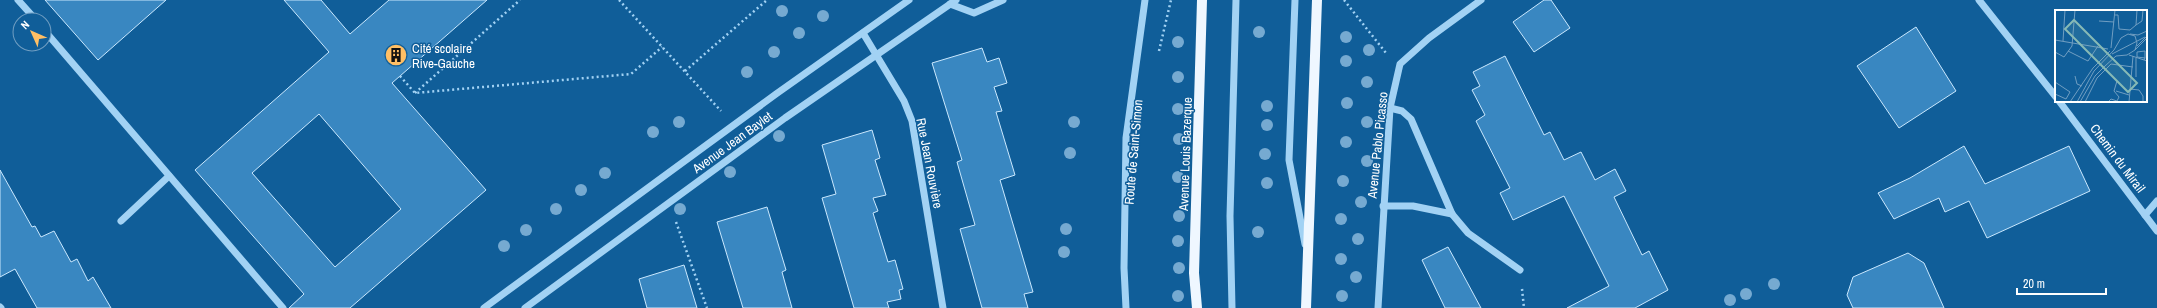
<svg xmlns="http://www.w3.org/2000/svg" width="2157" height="308" viewBox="0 0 2157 308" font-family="'Archivo Narrow',sans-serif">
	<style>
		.building { fill: #3987c1; stroke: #cae8fe; fill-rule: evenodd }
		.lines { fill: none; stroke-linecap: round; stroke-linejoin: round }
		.path { stroke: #a2d2f4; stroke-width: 2.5; stroke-dasharray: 2 3; stroke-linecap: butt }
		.minor { stroke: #a2d2f4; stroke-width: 7 }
		.major { stroke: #eff7ff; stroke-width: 10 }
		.tree { fill: #76aad1 }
		.labels { text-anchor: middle; stroke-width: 3; stroke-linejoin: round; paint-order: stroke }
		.poi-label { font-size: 13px; fill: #fff; stroke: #105e99; text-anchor: start }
		.street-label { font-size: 13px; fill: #fff; stroke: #105e99 }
		.inset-road { fill: none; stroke: #709ec2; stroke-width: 1 }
		.view { fill: #87bab6; fill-opacity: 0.15; stroke: #87bab6; stroke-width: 2 }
		.inset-edge { fill: none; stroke: #fff; stroke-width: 2 }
	</style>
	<rect width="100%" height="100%" fill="#105e99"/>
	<!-- building -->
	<g class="building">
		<path d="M45,0h121l-68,60z"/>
		<path d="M284,0h37l29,34 39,-34h98l-95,83 94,107 -136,118h-61l15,-14 -109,-124 134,-118zM319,114l82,95 -66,58 -83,-94z"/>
		<path d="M1544,0h7l19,28 -36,24 -21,-30z"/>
		<path d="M1916,27l40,64 -57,37 -42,-62z"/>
		<path d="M982,48l5,14 12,-4 8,25 -13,4 8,24 -6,1 19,63 -15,5 33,112 -9,2 4,14h-46l-22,-79 15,-4 -18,-63 5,-2 -30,-97z"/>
		<path d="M1505,56l39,79 6,-3 14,28 17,-8 14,28 20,-11 11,22 -12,6 28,58 7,-4 19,39 -33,18h-68l42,-22 -45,-90 -51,24 -13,-27 10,-5 -34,-67 9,-6 -13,-25 8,-4 -7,-14z"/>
		<path d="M872,130l8,28 -5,2 11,35 -13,3 5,13 -5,2 15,49 7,-2 8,29 -4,1 2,9 -14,3 2,6h-35l-32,-110 14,-4 -14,-49z"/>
		<path d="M1964,146l21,38 84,-38 21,45 -103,47 -18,-37 -24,11 -6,-14 -45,21 -16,-26 32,-15z"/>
		<path d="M0,170l32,57 3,-1 6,11 13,-6 17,31 6,-3 11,22 5,-4 18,31h-74l-22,-39 -15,8z"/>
		<path d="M767,207l19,63 -4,2 10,36h-49l-26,-86z"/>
		<path d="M1448,247l12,22 21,39h-36l-23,-48z"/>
		<path d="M1908,253l16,10 20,45h-91l-6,-13 6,-18z"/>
		<path d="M684,265l13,43h-50l-8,-29z"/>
	</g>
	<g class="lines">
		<!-- path -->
		<g class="path">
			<path d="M619,0l102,111"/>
			<path d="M1344,0l42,53"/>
			<path d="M1159,51l12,-51"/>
			<path d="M685,71l82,-71"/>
			<path d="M400,76l15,17 216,-19 31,-27"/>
			<path d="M415,93l105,-93"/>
			<path d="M676,222l31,86"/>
			<path d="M1522,289l2,19"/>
		</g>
		<!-- minor -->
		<g class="minor">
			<path d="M18,0l18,20"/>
			<path d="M1295,0l-6,160 16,84"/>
			<path d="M1979,0l77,97"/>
			<path d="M950,4l24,9 29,-13"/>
			<path d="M44,30l239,278"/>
			<path d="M863,33l41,68 8,20 31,187"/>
			<path d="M2059,101l98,130"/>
			<path d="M1390,108l12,3 9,8 41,95 16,19 52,37"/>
			<path d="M1383,206h30l39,8"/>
			<path d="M2145,215l12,-14"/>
			<path d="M121,221l48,-45"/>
			<path d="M0,307l1,1"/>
			<path d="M484,308l292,-214 133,-94"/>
			<path d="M525,308l260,-190 171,-118"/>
			<path d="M1126,308l-2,-40 2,-130 19,-138"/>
			<path d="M1232,308l-2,-92 6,-216"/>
			<path d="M1378,308l12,-200 10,-44 29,-26 52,-38"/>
		</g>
		<!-- major -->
		<g class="major">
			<path d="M1197,308l-3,-35 8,-273"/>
			<path d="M1306,308l11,-308"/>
		</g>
	</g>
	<!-- trees -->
	<g class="tree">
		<circle cx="782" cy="11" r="6"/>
		<circle cx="823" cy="16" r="6"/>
		<circle cx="1259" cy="32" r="6"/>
		<circle cx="799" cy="33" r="6"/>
		<circle cx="1346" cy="37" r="6"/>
		<circle cx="1178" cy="42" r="6"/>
		<circle cx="1369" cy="50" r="6"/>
		<circle cx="774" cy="52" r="6"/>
		<circle cx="1346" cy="61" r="6"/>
		<circle cx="747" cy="72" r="6"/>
		<circle cx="1178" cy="77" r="6"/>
		<circle cx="1367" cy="82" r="6"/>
		<circle cx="1347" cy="103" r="6"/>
		<circle cx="1267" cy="106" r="6"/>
		<circle cx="1178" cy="109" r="6"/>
		<circle cx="679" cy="122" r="6"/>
		<circle cx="1074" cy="122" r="6"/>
		<circle cx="1367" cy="122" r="6"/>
		<circle cx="1267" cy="125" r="6"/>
		<circle cx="653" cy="132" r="6"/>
		<circle cx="779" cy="136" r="6"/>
		<circle cx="1179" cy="139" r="6"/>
		<circle cx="1346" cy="142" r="6"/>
		<circle cx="1070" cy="153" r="6"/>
		<circle cx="1265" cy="154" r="6"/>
		<circle cx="1367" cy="161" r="6"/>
		<circle cx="730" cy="172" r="6"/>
		<circle cx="605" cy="173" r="6"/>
		<circle cx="1178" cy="177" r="6"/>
		<circle cx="1343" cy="181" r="6"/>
		<circle cx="1267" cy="183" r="6"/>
		<circle cx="581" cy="190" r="6"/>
		<circle cx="1361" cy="202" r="6"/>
		<circle cx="556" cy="209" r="6"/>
		<circle cx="680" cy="209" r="6"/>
		<circle cx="1179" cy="216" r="6"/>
		<circle cx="1341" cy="219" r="6"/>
		<circle cx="1066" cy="229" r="6"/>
		<circle cx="526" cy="230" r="6"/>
		<circle cx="1258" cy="232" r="6"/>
		<circle cx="1358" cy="239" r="6"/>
		<circle cx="1178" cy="241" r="6"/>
		<circle cx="504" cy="246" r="6"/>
		<circle cx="1064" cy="252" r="6"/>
		<circle cx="1341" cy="259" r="6"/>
		<circle cx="1179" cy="268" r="6"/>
		<circle cx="1356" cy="277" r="6"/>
		<circle cx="1774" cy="284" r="6"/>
		<circle cx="1746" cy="294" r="6"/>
		<circle cx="1178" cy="296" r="6"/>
		<circle cx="1342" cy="296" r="6"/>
		<circle cx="1730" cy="300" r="6"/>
	</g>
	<!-- icons -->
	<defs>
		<g id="building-disc" transform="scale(1.15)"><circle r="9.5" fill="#ffbf65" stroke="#105e99"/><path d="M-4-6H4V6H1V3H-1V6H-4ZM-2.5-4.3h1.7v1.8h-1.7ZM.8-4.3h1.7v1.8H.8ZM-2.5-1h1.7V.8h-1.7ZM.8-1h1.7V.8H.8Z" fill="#111"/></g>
	</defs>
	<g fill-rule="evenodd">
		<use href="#building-disc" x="396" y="55"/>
	</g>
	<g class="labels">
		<!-- poi labels -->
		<g class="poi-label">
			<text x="412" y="53">Cité scolaire<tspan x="412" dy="15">Rive-Gauche</tspan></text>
		</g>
		<!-- street labels -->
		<g class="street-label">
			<text transform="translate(732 142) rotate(-36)" y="5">Avenue Jean Baylet</text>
			<text transform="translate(1377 145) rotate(-84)" y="5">Avenue Pablo Picasso</text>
			<text transform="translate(1133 152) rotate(-85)" y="5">Route de Saint-Simon</text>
			<text transform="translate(1185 154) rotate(-88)" y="5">Avenue Louis Bazerque</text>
			<text transform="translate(2118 158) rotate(53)" y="5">Chemin du Mirail</text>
			<text transform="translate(930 163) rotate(79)" y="5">Rue Jean Rouvière</text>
		</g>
	</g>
	<!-- overview -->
	<g transform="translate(2055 10)">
		<rect width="92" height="92" fill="#105e99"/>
		<path class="inset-road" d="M60,5h3l1,14 11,1 6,-5 1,-15M44,11l15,1M81,15l6,-4 1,-11M75,24l8,1 9,-4M0,30l53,9M8,31l2,-31M82,36l10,-10M56,38l4,-38M80,40l12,-12M13,41l20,10 10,-15M0,42l9,5 8,-11 3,-36M57,44l33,-17M74,45l18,6M89,50l1,-2v-7l-8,1v5l8,1M20,66l2,8 5,2M81,67v-19M0,72l15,10 -4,7 -11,-5M75,79l9,1 4,6v6M61,81l13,4M15,92l23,-34 17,-17M22,92l17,-31 20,-21 7,-12 7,-4 7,2 2,7 -2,7 -8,5 -11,1 -11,10 -10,10 -15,26M30,92l12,-24 14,-14 22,3M53,92l3,-3 6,2 2,-4 -5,-6 3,-10M74,92l4,-46"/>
		<path class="view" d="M19,10l63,63 -9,9 -63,-63z"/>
		<rect width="92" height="92" class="inset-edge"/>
	</g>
	<!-- north arrow -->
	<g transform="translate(32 32) rotate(315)"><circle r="19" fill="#105e99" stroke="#709ec2"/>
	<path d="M0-3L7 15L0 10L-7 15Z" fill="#ffbf65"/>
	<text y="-6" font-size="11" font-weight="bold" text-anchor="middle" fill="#ffffff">N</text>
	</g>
	<!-- scale -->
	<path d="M2017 288v6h89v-6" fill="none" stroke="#ffffff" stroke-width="2"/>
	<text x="2023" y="288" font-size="12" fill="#ffffff" stroke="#105e99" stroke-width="3" paint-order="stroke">20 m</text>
</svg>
